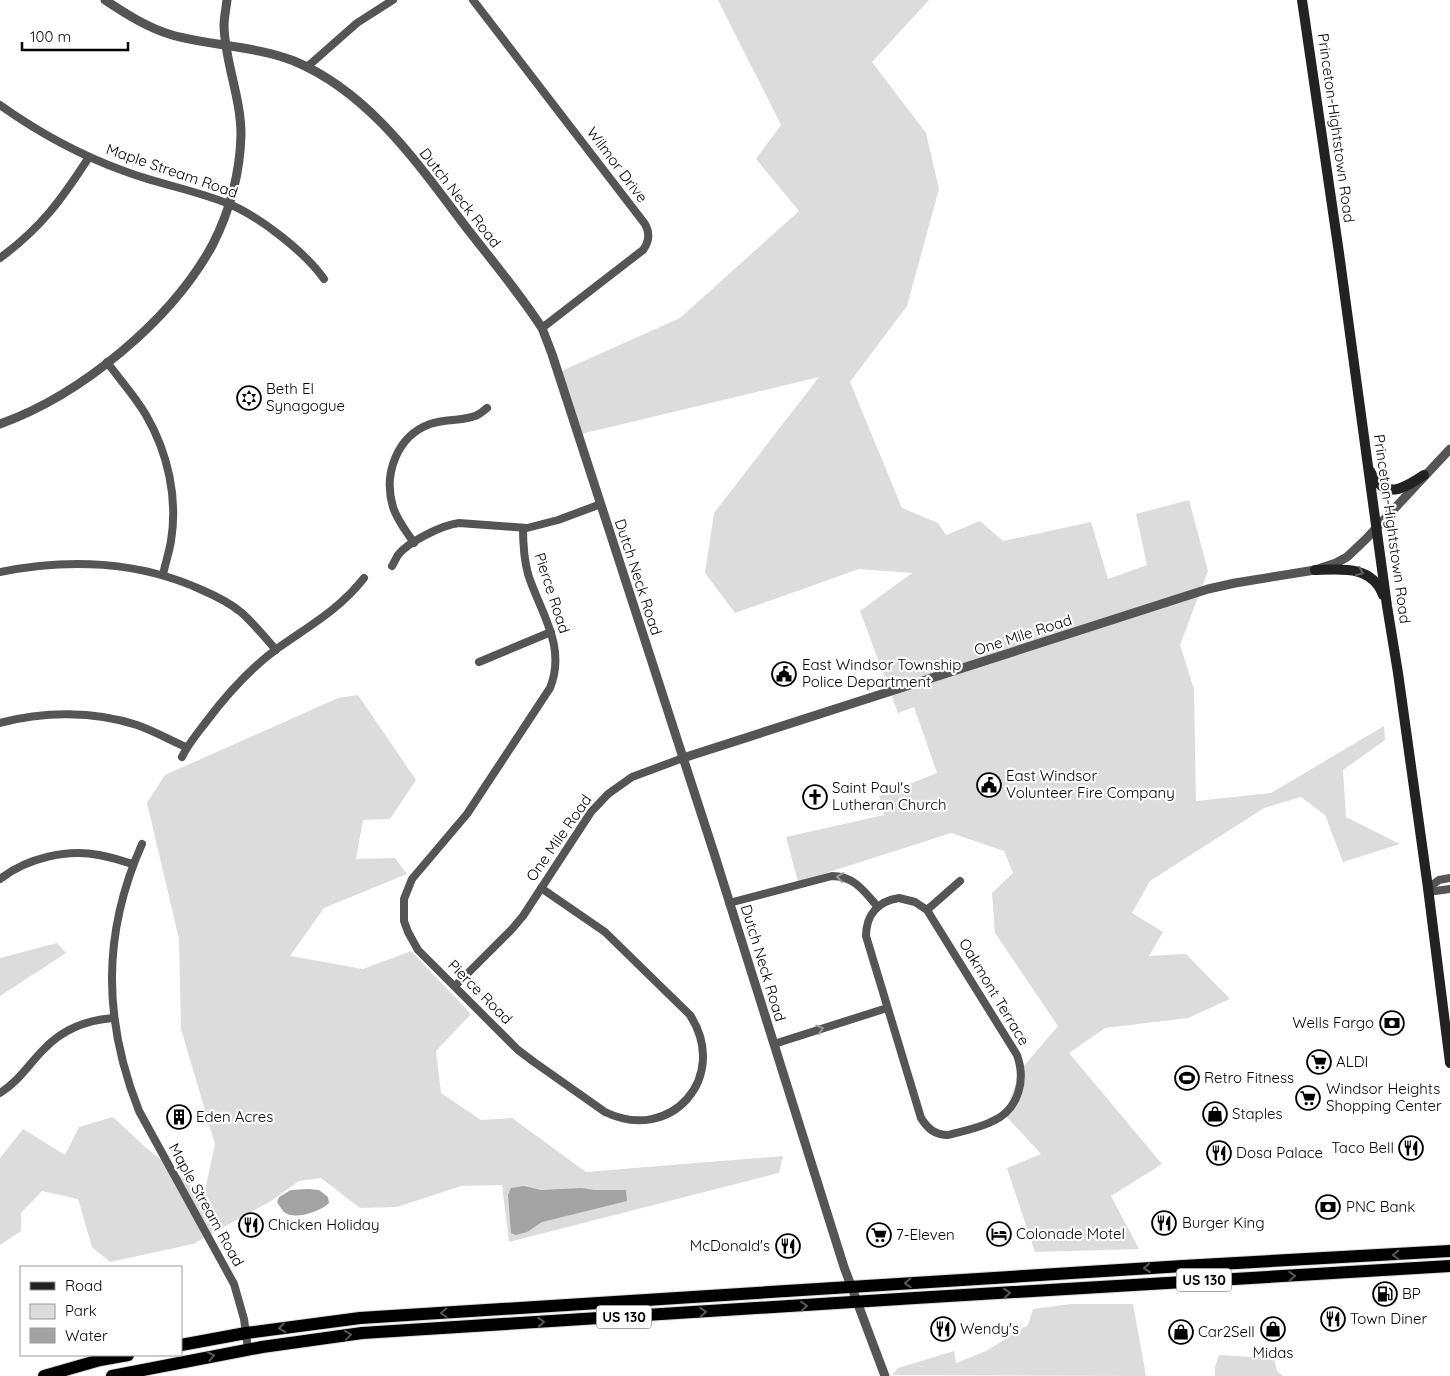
<svg xmlns="http://www.w3.org/2000/svg" width="1450" height="1376" viewBox="0 0 1450 1376" font-family="Quicksand,sans-serif">
	<style>
		.green { fill: #dcdcdc }
		.water { fill: #a3a3a3 }
		.lines { fill: none; stroke-linecap: round; stroke-linejoin: round }
		.trunk-casing { stroke: #dbdbdb; stroke-width: 14 }
		.minor { stroke: #555; stroke-width: 8 }
		.tertiary { stroke: #555; stroke-width: 9 }
		.secondary { stroke: #222; stroke-width: 10 }
		.trunk { stroke: #000; stroke-width: 12 }
		.oneway { stroke: #646464 }
		.oneway2 { stroke: #999 }
		.oneway3 { stroke: #595959 }
		.labels { text-anchor: middle; stroke-width: 4.5; stroke-linejoin: round; paint-order: stroke }
		.shield { fill: #fff; stroke: #4c4c4c; stroke-width: 1 }
		.shield-label { font-size: 14px; font-weight: bold; fill: #000 }
		.street-label { font-size: 15px; fill: #000; stroke: #fff }
		.poi-label { font-size: 15px; fill: #000; stroke: #fff; text-anchor: start }
	</style>
	<rect width="100%" height="100%" fill="#fff"/>
	<!-- green -->
	<g class="green">
		<path d="M718,0h211l-57,62 54,71 13,56 -32,117 -57,76 52,126 36,15 8,12 34,-14 23,20 88,-19 17,57 39,-14 -11,-51 53,-14 19,71 -28,74 14,44 2,112 75,-8 113,-67 1,14 -42,30 3,47 54,27 -57,18 -18,-47 -24,-18 -37,11 -114,73 -18,32 31,19 -14,24 37,-2 44,45 -42,19 -83,10 -36,25 93,111 -51,32 28,53 -104,3 -28,-84 34,-14 -37,-40 18,-46 36,-42 -63,-93 -3,-40 21,-20 -9,-22 -53,-18 -153,49 -12,-45 98,-22 -5,-19 58,-23 -23,-66 -16,6 -38,-102 52,-38 -53,-4 -124,44 -30,-40 9,-60 105,-136 -242,58 -20,-62 123,-55 119,-107 -43,-52 25,-34z"/>
		<path d="M358,695l58,85 -26,39 -27,1 -7,39 39,-1 12,16 -83,34 -34,48 73,13 48,-18 60,63 -35,37 5,42 40,27 31,-2 74,54 197,-16 -4,17 -270,69 -7,-57 -41,1 -64,21 -37,1 -39,-30 -22,3 -28,20 -78,43 -83,18 -18,-15 -14,-48 -36,-8 -21,22v18l-21,14v-87l23,-29 42,26 14,-28 34,-10 31,29 60,49 11,-51 -34,-115 -2,-90 -32,-136 18,-28 173,-77z"/>
		<path d="M57,943l9,10 -66,43v-38z"/>
		<path d="M1071,1304h62l13,72 -254,-1 6,-7 56,-17 2,12 30,-12 42,-26 5,-16z"/>
		<path d="M1261,1347l11,3 5,21 6,5h-68v-9l4,-12 35,2z"/>
	</g>
	<!-- water -->
	<g class="water">
		<path d="M524,1186l17,4 41,-2 12,2h32l1,11 -85,21 -15,10 -11,3 -5,-2 -3,-38 3,-7z"/>
		<path d="M308,1189l11,1 9,7 1,6c-8,8 -35,18 -45,9 -3,-3 -5,-7 -7,-10l2,-5 12,-7z"/>
	</g>
	<g class="lines">
		<!-- trunk casing -->
		<g class="trunk-casing">
			<g id="trunk">
				<path d="M181,1345l65,-12 114,-15 823,-52 267,-15"/>
				<path d="M44,1376l56,-16 28,-5"/>
				<path d="M112,1376l150,-29 100,-14 553,-35 535,-32"/>
			</g>
		</g>
		<!-- minor -->
		<g class="minor">
			<path d="M473,0l172,224c5,9 4,18 -2,26l-101,78"/>
			<path d="M307,67l50,-44 36,-23"/>
			<path d="M0,105c38,27 80,50 124,66 34,13 71,19 105,33 31,13 76,48 95,75"/>
			<path d="M0,258c41,-30 62,-59 89,-101"/>
			<path d="M107,362c13,18 28,34 39,53 22,38 32,83 25,126 -2,12 -6,23 -8,34"/>
			<path d="M523,528c0,15 1,31 5,46 12,38 39,72 22,114l-83,126 -55,65 -8,20v22l4,11 10,18 100,100 16,12 71,50c66,32 125,-35 85,-97l-85,-83 -64,-44"/>
			<path d="M414,543c-8,-12 -17,-23 -21,-36 -10,-33 4,-71 37,-83 14,-5 32,-3 45,-8 4,-1 8,-5 12,-8"/>
			<path d="M392,566c2,-3 4,-8 6,-11 10,-13 44,-30 61,-32l68,5 31,-8 43,-16"/>
			<path d="M0,572c68,-14 139,-11 202,18 14,6 28,13 40,23 12,11 23,24 34,37"/>
			<path d="M479,662l72,-30"/>
			<path d="M0,723c43,-12 94,-12 137,2 17,6 33,15 49,22"/>
			<path d="M182,757c6,-13 15,-23 24,-35 21,-28 43,-53 72,-74 31,-22 62,-39 86,-70"/>
			<path d="M142,844c-40,90 -39,176 -3,267l95,173 10,35 4,30"/>
			<path d="M0,879c27,-21 66,-30 99,-24 12,2 23,6 34,9"/>
			<path d="M1428,888l11,-8 11,-2"/>
			<path d="M1428,888l7,3 15,-2"/>
			<path d="M899,898l16,4 12,8 90,145c9,25 2,54 -24,66 -13,7 -30,10 -45,14 -13,0 -20,-6 -27,-17l-55,-182c0,-21 12,-35 33,-38z"/>
			<path d="M729,903l103,-27c22,0 32,15 45,30"/>
			<path d="M927,910l33,-29"/>
			<path d="M455,986l57,-57 11,-13 68,-104 17,-18 24,-17 51,-19"/>
			<path d="M774,1044l113,-36"/>
			<path d="M0,1093c20,-13 28,-28 44,-44 19,-20 43,-29 69,-31"/>
		</g>
		<!-- tertiary -->
		<g class="tertiary">
			<path d="M105,0c21,14 43,28 67,35 40,11 83,11 122,26 77,32 126,106 175,170 25,32 51,63 73,97l10,26 162,499 130,414 41,109"/>
			<path d="M0,424c81,-29 172,-104 213,-180 17,-34 27,-72 28,-109 0,-38 -16,-72 -17,-109 0,-8 2,-17 3,-26"/>
			<path d="M683,758l525,-169 27,-6 80,-13 21,-7 11,-6 19,-18 84,-90"/>
		</g>
		<!-- secondary -->
		<g class="secondary">
			<path d="M1302,0l37,253 48,353 11,67 30,215 22,175"/>
			<path d="M1370,471c15,30 33,18 54,4"/>
			<path d="M1315,570c26,-1 57,-5 68,25"/>
		</g>
		<!-- trunk -->
		<use href="#trunk" class="trunk"/>
	</g>
	<!-- one-way arrows -->
	<defs><path id="oneway-chevron" d="M-2-3.5L2.5 0L-2 3.5" fill="none" stroke-width="1.6" stroke-linecap="round" stroke-linejoin="round" transform="scale(1.25)"/></defs>
	<use class="oneway" href="#oneway-chevron" transform="translate(1360 572) rotate(22)"/>
	<g class="oneway2">
		<use href="#oneway-chevron" transform="translate(840 877) rotate(-171)"/>
		<use href="#oneway-chevron" transform="translate(820 1029) rotate(-18)"/>
	</g>
	<g class="oneway3">
		<use href="#oneway-chevron" transform="translate(1396 1255) rotate(177)"/>
		<use href="#oneway-chevron" transform="translate(1147 1268) rotate(176)"/>
		<use href="#oneway-chevron" transform="translate(1292 1276) rotate(-3)"/>
		<use href="#oneway-chevron" transform="translate(908 1283) rotate(177)"/>
		<use href="#oneway-chevron" transform="translate(1007 1293) rotate(-4)"/>
		<use href="#oneway-chevron" transform="translate(804 1306) rotate(-4)"/>
		<use href="#oneway-chevron" transform="translate(703 1312) rotate(-4)"/>
		<use href="#oneway-chevron" transform="translate(444 1313) rotate(177)"/>
		<use href="#oneway-chevron" transform="translate(541 1322) rotate(-4)"/>
		<use href="#oneway-chevron" transform="translate(282 1328) rotate(172)"/>
		<use href="#oneway-chevron" transform="translate(348 1335) rotate(-7)"/>
		<use href="#oneway-chevron" transform="translate(211 1356) rotate(-11)"/>
	</g>
	<!-- icons -->
	<defs>
		<g id="synagogue-ring" transform="scale(1.25)"><circle r="9.5" fill="#fff" stroke="#000" stroke-width="1.5"/><path d="M0-6.5L5.6 3.2H-5.6ZM0 6.5L5.6-3.2H-5.6Z" fill="#000"/></g>
		<g id="civic-ring" transform="scale(1.25)"><circle r="9.5" fill="#fff" stroke="#000" stroke-width="1.5"/><path d="M-.6-6.5H3V-4.5H.6V-3L4-1V1h2V6H-6V1h2V-1L-.6-3ZM-1.2 2.5V6h2.4V2.5Z" fill="#000"/></g>
		<g id="church-ring" transform="scale(1.25)"><circle r="9.5" fill="#fff" stroke="#000" stroke-width="1.5"/><path d="M-1.2-6h2.4v3.5h3.3v2.4h-3.3V6h-2.4V-.1h-3.3v-2.4h3.3Z" fill="#000"/></g>
		<g id="bank-ring" transform="scale(1.25)"><circle r="9.5" fill="#fff" stroke="#000" stroke-width="1.5"/><path d="M-6-4H6V4H-6ZM0-2.3a2.3 2.3 0 1 0 0 4.6a2.3 2.3 0 1 0 0-4.6Z" fill="#000"/></g>
		<g id="supermarket-ring" transform="scale(1.25)"><circle r="9.5" fill="#fff" stroke="#000" stroke-width="1.5"/><path d="M-6-5.5h2.5l.6 2H6L4.5 2H-2.5L-4.4-4H-6ZM-1.5 3.2a1.3 1.3 0 1 0 .1 0ZM3 3.2a1.3 1.3 0 1 0 .1 0Z" fill="#000"/></g>
		<g id="stadium-ring" transform="scale(1.25)"><circle r="9.5" fill="#fff" stroke="#000" stroke-width="1.5"/><path d="M0-5a6.5 5 0 1 0 0 10a6.5 5 0 1 0 0-10ZM-3.5-1.8h7v3.6h-7Z" fill="#000"/></g>
		<g id="shop-ring" transform="scale(1.25)"><circle r="9.5" fill="#fff" stroke="#000" stroke-width="1.5"/><path d="M-5-2.5h2.3a2.7 3.5 0 0 1 5.4 0H5L5.5 6h-11ZM-1.5-2.5h3a1.5 2.3 0 0 0-3 0Z" fill="#000"/></g>
		<g id="building-ring" transform="scale(1.25)"><circle r="9.5" fill="#fff" stroke="#000" stroke-width="1.5"/><path d="M-4-6H4V6H1V3H-1V6H-4ZM-2.5-4.3h1.7v1.8h-1.7ZM.8-4.3h1.7v1.8H.8ZM-2.5-1h1.7V.8h-1.7ZM.8-1h1.7V.8H.8Z" fill="#000"/></g>
		<g id="restaurant-ring" transform="scale(1.25)"><circle r="9.5" fill="#fff" stroke="#000" stroke-width="1.5"/><path d="M-5-6h1v4h1v-4h1v4h1v-4h1v5L-1.5 .5V6h-2V.5L-5-1ZM5-6V6H3V1.5H1.5Q1.5-4 5-6Z" fill="#000"/></g>
		<g id="hotel-ring" transform="scale(1.25)"><circle r="9.5" fill="#fff" stroke="#000" stroke-width="1.5"/><path d="M-6-4.5h1.5V1H6V5H4.5V3h-9V5H-6ZM-4 0a1.8 1.8 0 1 1 3.6 0ZM.5 0V-2.5h3Q6-2.5 6 0Z" fill="#000"/></g>
		<g id="fuel-ring" transform="scale(1.25)"><circle r="9.5" fill="#fff" stroke="#000" stroke-width="1.5"/><path d="M-5.5-6h7V0h2V4h1.3V-2.5L3-4.5l.8-.8L6-3V5H2.5V1h-1V6h-7ZM-4.2-4.7v3.2H.2V-4.7Z" fill="#000"/></g>
	</defs>
	<g fill-rule="evenodd">
		<use href="#synagogue-ring" x="249" y="398"/>
		<use href="#civic-ring" x="784" y="674"/>
		<use href="#civic-ring" x="989" y="785"/>
		<use href="#church-ring" x="815" y="797"/>
		<use href="#bank-ring" x="1392" y="1023"/>
		<use href="#supermarket-ring" x="1319" y="1062"/>
		<use href="#stadium-ring" x="1187" y="1078"/>
		<use href="#supermarket-ring" x="1308" y="1098"/>
		<use href="#shop-ring" x="1215" y="1114"/>
		<use href="#building-ring" x="179" y="1117"/>
		<use href="#restaurant-ring" x="1411" y="1148"/>
		<use href="#restaurant-ring" x="1219" y="1153"/>
		<use href="#bank-ring" x="1328" y="1207"/>
		<use href="#restaurant-ring" x="1164" y="1223"/>
		<use href="#restaurant-ring" x="251" y="1225"/>
		<use href="#hotel-ring" x="999" y="1234"/>
		<use href="#supermarket-ring" x="879" y="1235"/>
		<use href="#restaurant-ring" x="788" y="1246"/>
		<use href="#fuel-ring" x="1385" y="1294"/>
		<use href="#restaurant-ring" x="1333" y="1319"/>
		<use href="#restaurant-ring" x="943" y="1329"/>
		<use href="#shop-ring" x="1273" y="1329"/>
		<use href="#shop-ring" x="1181" y="1332"/>
	</g>
	<g class="labels">
		<!-- shield labels -->
		<g class="shield">
			<rect x="1176.5" y="1268.5" width="55" height="23" rx="4"/>
			<rect x="596.5" y="1305.5" width="55" height="23" rx="4"/>
		</g>
		<g class="shield-label">
			<text x="1204" y="1285">US 130</text>
			<text x="624" y="1322">US 130</text>
		</g>
		<!-- street labels -->
		<g class="street-label">
			<text transform="translate(1336 128) rotate(82)" y="5">Princeton-Hightstown Road</text>
			<text transform="translate(617 165) rotate(53)" y="5">Wilmor Drive</text>
			<text transform="translate(172 171) rotate(19)" y="5">Maple Stream Road</text>
			<text transform="translate(460 198) rotate(52)" y="5">Dutch Neck Road</text>
			<text transform="translate(1392 529) rotate(82)" y="5">Princeton-Hightstown Road</text>
			<text transform="translate(638 577) rotate(72)" y="5">Dutch Neck Road</text>
			<text transform="translate(552 593) rotate(72)" y="5">Pierce Road</text>
			<text transform="translate(1023 635) rotate(-18)" y="5">One Mile Road</text>
			<text transform="translate(559 838) rotate(-55)" y="5">One Mile Road</text>
			<text transform="translate(763 963) rotate(73)" y="5">Dutch Neck Road</text>
			<text transform="translate(480 992) rotate(45)" y="5">Pierce Road</text>
			<text transform="translate(994 992) rotate(59)" y="5">Oakmont Terrace</text>
			<text transform="translate(206 1205) rotate(61)" y="5">Maple Stream Road</text>
		</g>
		<!-- poi labels -->
		<g class="poi-label">
			<text x="266" y="394">Beth El<tspan x="266" dy="17">Synagogue</tspan></text>
			<text x="802" y="670">East Windsor Township<tspan x="802" dy="17">Police Department</tspan></text>
			<text x="1006" y="781">East Windsor<tspan x="1006" dy="17">Volunteer Fire Company</tspan></text>
			<text x="832" y="793">Saint Paul's<tspan x="832" dy="17">Lutheran Church</tspan></text>
			<text x="1374" y="1028" text-anchor="end">Wells Fargo</text>
			<text x="1336" y="1067">ALDI</text>
			<text x="1204" y="1083">Retro Fitness</text>
			<text x="1326" y="1094">Windsor Heights<tspan x="1326" dy="17">Shopping Center</tspan></text>
			<text x="1232" y="1119">Staples</text>
			<text x="196" y="1122">Eden Acres</text>
			<text x="1394" y="1153" text-anchor="end">Taco Bell</text>
			<text x="1236" y="1158">Dosa Palace</text>
			<text x="1346" y="1212">PNC Bank</text>
			<text x="1182" y="1228">Burger King</text>
			<text x="268" y="1230">Chicken Holiday</text>
			<text x="1016" y="1239">Colonade Motel</text>
			<text x="896" y="1240">7-Eleven</text>
			<text x="770" y="1251" text-anchor="end">McDonald's</text>
			<text x="1402" y="1299">BP</text>
			<text x="1350" y="1324">Town Diner</text>
			<text x="960" y="1334">Wendy's</text>
			<text x="1198" y="1337">Car2Sell</text>
			<text x="1273" y="1358" text-anchor="middle">Midas</text>
		</g>
	</g>
	<!-- legend -->
	<rect x="20" y="1266" width="162" height="90" fill="#ffffff" stroke="#999999"/>
	<rect x="30" y="1282" width="25" height="8" fill="#222222" stroke="#999999"/>
	<text x="65" y="1291" font-size="15" fill="#000000">Road</text>
	<rect x="30" y="1304" width="25" height="15" fill="#dcdcdc" stroke="#999999"/>
	<text x="65" y="1316" font-size="15" fill="#000000">Park</text>
	<rect x="30" y="1328" width="25" height="15" fill="#a3a3a3" stroke="#999999"/>
	<text x="65" y="1341" font-size="15" fill="#000000">Water</text>
	<!-- scale -->
	<path d="M22 42v8h106v-8" fill="none" stroke="#000000" stroke-width="2.5"/>
	<text x="30" y="42" font-size="15" fill="#000000" stroke="#ffffff" stroke-width="4" paint-order="stroke">100 m</text>
</svg>
